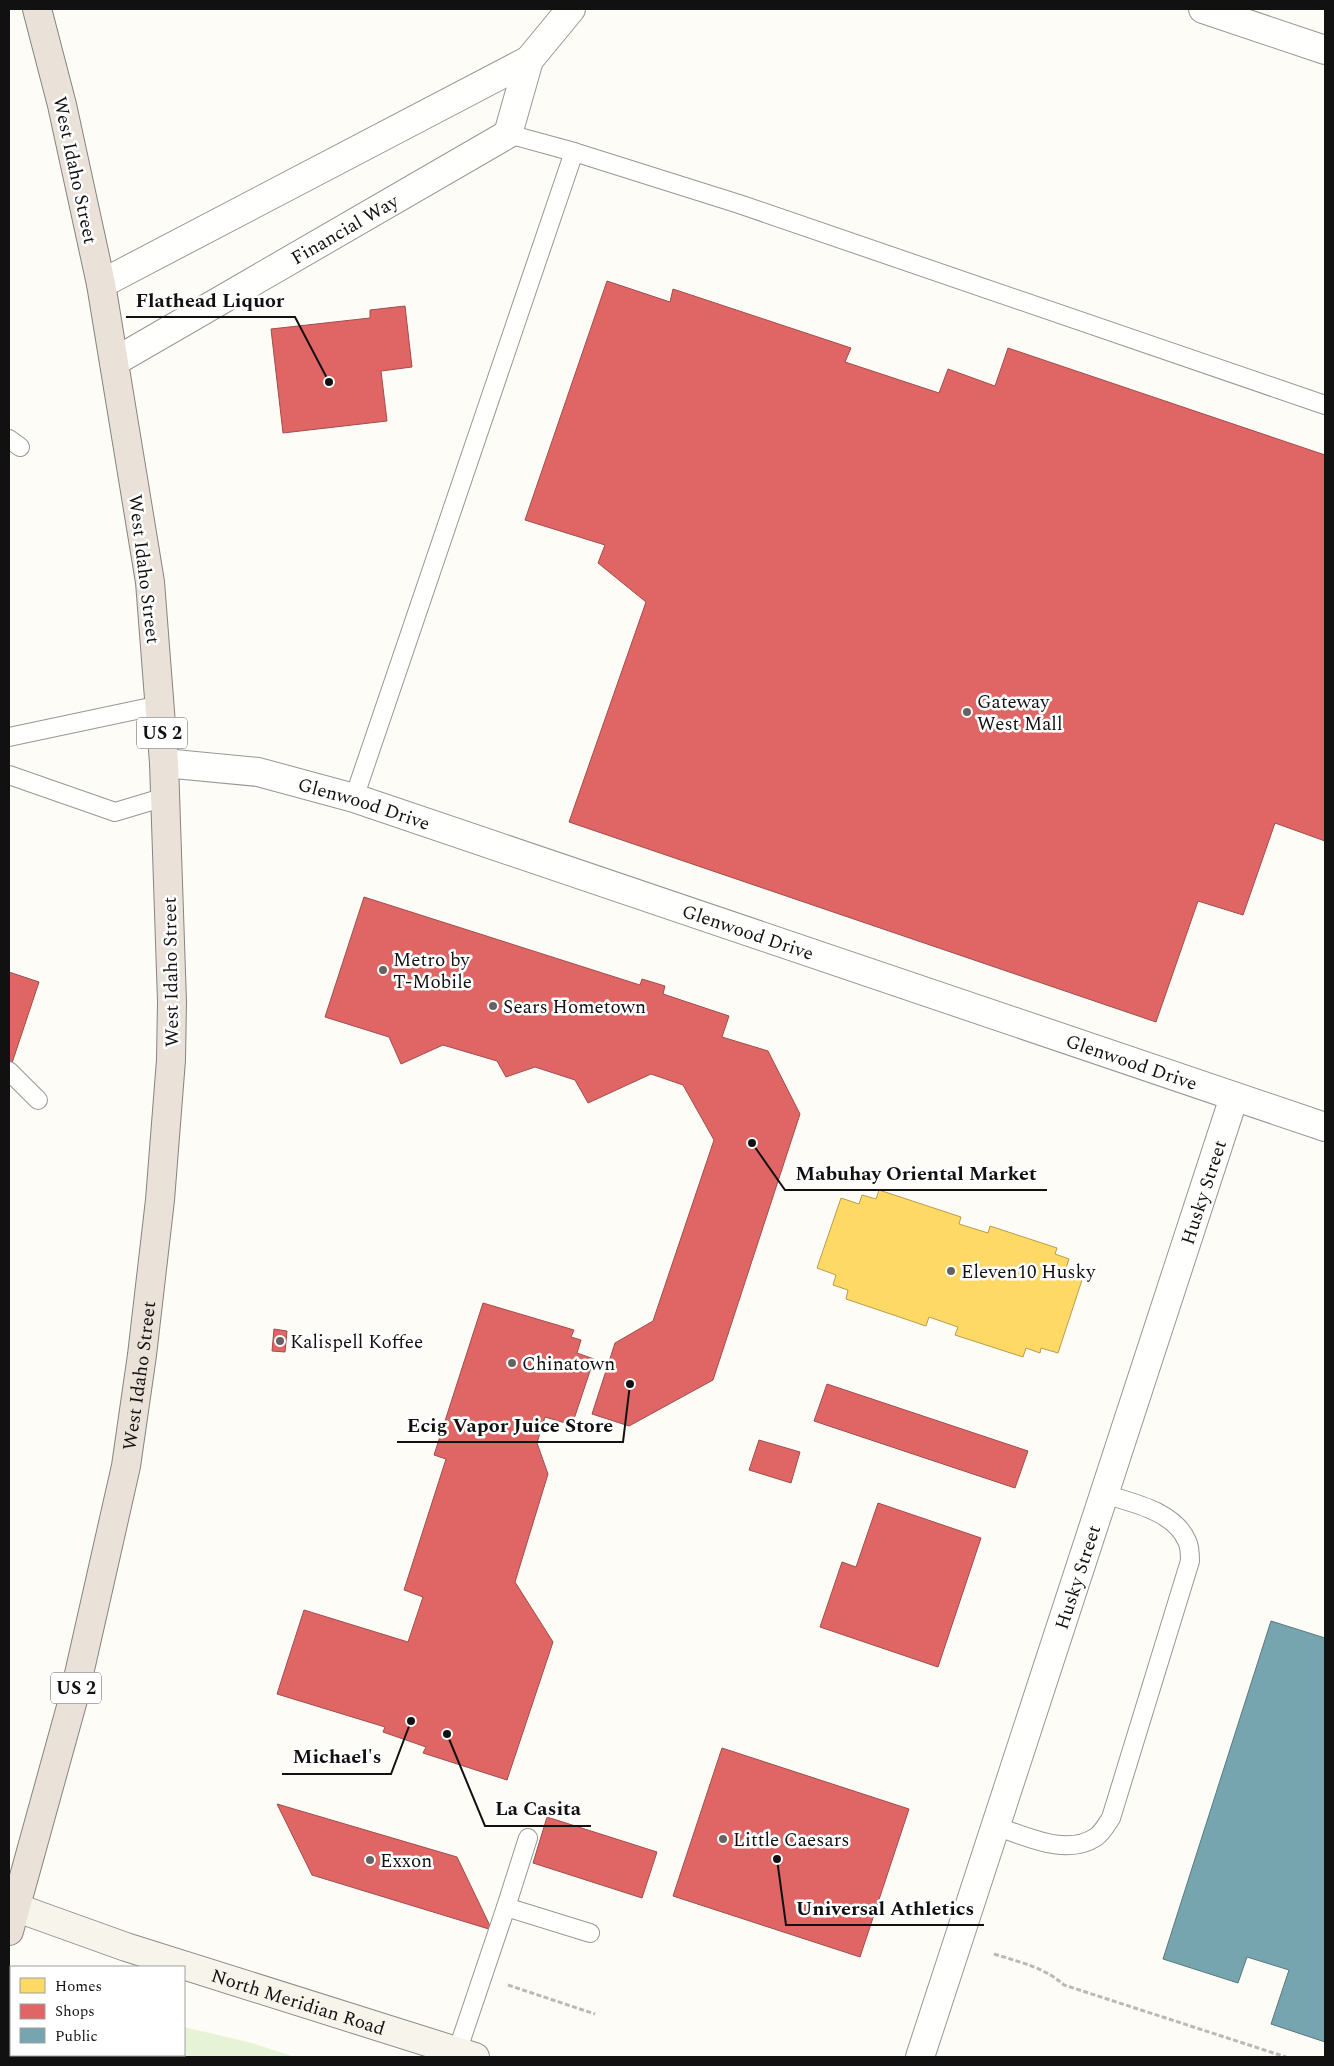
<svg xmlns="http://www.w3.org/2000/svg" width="1334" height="2066" viewBox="0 0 1334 2066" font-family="Spectral,serif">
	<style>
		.green { fill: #e7f3d7 }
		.homes { fill: #ffd966; stroke: #b89d4c }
		.shops { fill: #e06666; stroke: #a24c4c }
		.public { fill: #76a5af; stroke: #587980 }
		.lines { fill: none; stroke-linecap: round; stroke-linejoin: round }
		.lane-casing { stroke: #979795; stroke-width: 20 }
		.street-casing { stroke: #979795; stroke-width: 30 }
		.secondary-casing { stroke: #8e8d8b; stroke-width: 30 }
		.highway-casing { stroke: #858482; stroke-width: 30 }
		.path { stroke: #b9b9b8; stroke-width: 3; stroke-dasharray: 5 2.5; stroke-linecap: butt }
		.lane { stroke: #fffffe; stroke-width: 18 }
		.street { stroke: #fffffe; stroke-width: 28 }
		.secondary { stroke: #f6f4eb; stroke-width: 28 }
		.highway { stroke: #eae1d8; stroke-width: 28 }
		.poi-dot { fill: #646362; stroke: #fff; stroke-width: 2 }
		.labels { text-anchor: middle; stroke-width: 5; stroke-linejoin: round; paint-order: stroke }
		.shield { fill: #fff; stroke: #585858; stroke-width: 1 }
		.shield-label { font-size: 18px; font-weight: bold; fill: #111 }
		.street-label { font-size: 19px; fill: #111; stroke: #fff }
		.poi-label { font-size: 19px; fill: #111; stroke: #fff; text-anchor: start }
		.leader { fill: none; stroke: #111; stroke-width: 2 }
		.callout-dot { fill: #111; stroke: #fff; stroke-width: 2 }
		.callout-label { font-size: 20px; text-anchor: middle; font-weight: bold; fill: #111; stroke: #fff; stroke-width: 5; stroke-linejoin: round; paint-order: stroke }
	</style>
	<rect width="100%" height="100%" fill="#fdfcf7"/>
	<!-- green -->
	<path class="green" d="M184,2027l68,16 43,14h-233l2,-2h120z"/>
	<!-- homes -->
	<path class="homes" d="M879,1190l82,27 -2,7 29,9 2,-7 67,22 -2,6 14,5 -3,9 18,6 -26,79 -17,-5 -1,5 -14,-5 -3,9 -68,-22 3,-8 -29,-10 -3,9 -80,-27 2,-9 -15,-5 3,-10 -19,-7 24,-70 18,6 3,-9 14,4z"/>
	<!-- shops -->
	<g class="shops">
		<path d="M607,281l63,21 3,-13 178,59 -6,14 94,31 9,-24 47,17 13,-38 317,107v386l-50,-18 -32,92 -45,-14 -42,121 -587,-200 77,-220 -48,-39 7,-18 -80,-25z"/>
		<path d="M405,306l7,61 -31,4 6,50 -104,12 -12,-104 99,-11v-8z"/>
		<path d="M364,897l276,88 2,-6 23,7 -2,8 66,22 -7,21 46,14 32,63 -87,266 -84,46 -37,-12 23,-71 38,-22 61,-181 -31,-55 -32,-11 -63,29 -13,-23 -40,-13 -29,10 -9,-16 -54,-16 -42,19 -12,-27 -64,-20z"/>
		<path d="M9,972l30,10 -27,81 -3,-1z"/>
		<path d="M483,1303l91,27 -3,7 10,3 -4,13 17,6 -22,66 -27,-8 -8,26 11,31 -33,108 38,60 -46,138 -84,-27 3,-6 -43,-15 2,-5 -108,-33 27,-84 104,32 15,-45 -19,-7 42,-131 -12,-4z"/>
		<path d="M274,1329l13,2 -2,21 -13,-1z"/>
		<path d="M827,1384l201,67 -13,37 -201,-67z"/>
		<path d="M759,1440l41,12 -9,31 -42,-13z"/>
		<path d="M878,1503l103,35 -43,129 -118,-40 22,-65 14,5z"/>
		<path d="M722,1748l187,61 -49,148 -187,-61z"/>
		<path d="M277,1804l180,53 35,73 -180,-55z"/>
		<path d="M547,1817l110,35 -15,46 -109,-35z"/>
	</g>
	<!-- public -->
	<path class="public" d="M1271,1621l54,17v404l-54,-18 18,-54 -42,-13 -9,26 -75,-24z"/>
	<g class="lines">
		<!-- lane casing -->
		<g class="lane-casing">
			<g id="lane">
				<path d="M574,152l165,52 586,201"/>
				<path d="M9,439l11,8"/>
				<path d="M9,737l151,-32"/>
				<path d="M9,775l106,37 50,-15"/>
				<path d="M354,798l220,-646 -66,-18"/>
				<path d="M9,1071l29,29"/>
				<path d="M995,1826c31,10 71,31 101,11 6,-4 11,-13 15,-19l79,-257c0,-6 0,-14 -3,-20 -13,-30 -54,-38 -83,-47"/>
				<path d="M528,1838l-22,69 84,26"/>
				<path d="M457,2052l49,-145"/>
			</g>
		</g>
		<!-- street casing -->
		<g class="street-casing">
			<g id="street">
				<path d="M1203,9l122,41"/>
				<path d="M101,284l428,-224"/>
				<path id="s1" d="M114,362l394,-228 21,-74 42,-51"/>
				<path id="s2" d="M164,763l94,9 96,26 971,329"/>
				<path id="s3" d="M920,2057l314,-960"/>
			</g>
		</g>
		<!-- secondary casing -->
		<g class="secondary-casing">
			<g id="secondary">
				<path id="s4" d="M9,1905l117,42 349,110"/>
			</g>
		</g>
		<!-- highway casing -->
		<g class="highway-casing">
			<g id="highway">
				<path id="s5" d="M9,1931l65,-235 52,-230 16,-111 18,-155 11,-140 1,-58 -8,-239 -14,-181 -49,-298 -39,-179 -25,-96"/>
			</g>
		</g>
		<!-- path -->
		<g class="path">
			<path d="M994,1954c25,8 50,13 70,31l222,72"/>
			<path d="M508,1985l87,29"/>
		</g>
		<!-- lane -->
		<use href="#lane" class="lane"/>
		<!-- street -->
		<use href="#street" class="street"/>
		<!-- secondary -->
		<use href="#secondary" class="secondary"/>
		<!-- highway -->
		<use href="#highway" class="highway"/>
	</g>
	<!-- markers -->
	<g class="poi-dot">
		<circle cx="967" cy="712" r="5"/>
		<circle cx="383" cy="970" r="5"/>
		<circle cx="493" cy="1006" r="5"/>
		<circle cx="951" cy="1271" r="5"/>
		<circle cx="280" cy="1341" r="5"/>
		<circle cx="512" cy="1363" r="5"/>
		<circle cx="723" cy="1839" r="5"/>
		<circle cx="370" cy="1860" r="5"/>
	</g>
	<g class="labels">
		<!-- shield labels -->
		<g class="shield">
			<rect x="137" y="717.5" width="50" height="31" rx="4"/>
			<rect x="51" y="1672.5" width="50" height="31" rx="4"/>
		</g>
		<g class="shield-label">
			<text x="162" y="739">US 2</text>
			<text x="76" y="1694">US 2</text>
		</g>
		<!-- street labels -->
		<g class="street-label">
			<text transform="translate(76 170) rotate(78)" y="7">West Idaho Street</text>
			<text dy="7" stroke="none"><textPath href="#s1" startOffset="266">Financial Way</textPath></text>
			<text transform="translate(145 569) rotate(83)" y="7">West Idaho Street</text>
			<text dy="7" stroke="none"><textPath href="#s2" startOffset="205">Glenwood Drive</textPath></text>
			<text dy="7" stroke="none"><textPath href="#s2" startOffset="610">Glenwood Drive</textPath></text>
			<text transform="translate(170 972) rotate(-91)" y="7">West Idaho Street</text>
			<text dy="7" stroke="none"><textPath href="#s2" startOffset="1015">Glenwood Drive</textPath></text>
			<text dy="7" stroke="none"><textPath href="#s3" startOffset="910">Husky Street</textPath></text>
			<text dy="7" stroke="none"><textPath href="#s5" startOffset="571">West Idaho Street</textPath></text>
			<text dy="7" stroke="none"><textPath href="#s3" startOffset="505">Husky Street</textPath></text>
			<text dy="7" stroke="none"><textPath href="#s4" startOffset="305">North Meridian Road</textPath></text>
		</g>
		<!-- poi labels -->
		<g class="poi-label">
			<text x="977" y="708">Gateway<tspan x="977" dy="22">West Mall</tspan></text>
			<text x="393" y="966">Metro by<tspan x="393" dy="22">T-Mobile</tspan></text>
			<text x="503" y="1013">Sears Hometown</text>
			<text x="961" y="1278">Eleven10 Husky</text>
			<text x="290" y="1348">Kalispell Koffee</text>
			<text x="522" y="1370">Chinatown</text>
			<text x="733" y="1846">Little Caesars</text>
			<text x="380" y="1867">Exxon</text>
		</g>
	</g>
	<!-- callouts -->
	<path class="leader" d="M329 382L295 317H126M752 1143L785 1190H1047M630 1384L623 1442H397M411 1721L391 1774H282M447 1734L485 1826H591M777 1859L786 1925H984"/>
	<g class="callout-dot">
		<circle cx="329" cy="382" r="5"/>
		<circle cx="752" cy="1143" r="5"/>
		<circle cx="630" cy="1384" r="5"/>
		<circle cx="411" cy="1721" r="5"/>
		<circle cx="447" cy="1734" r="5"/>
		<circle cx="777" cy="1859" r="5"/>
	</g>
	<g class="callout-label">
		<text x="210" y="307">Flathead Liquor</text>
		<text x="916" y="1180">Mabuhay Oriental Market</text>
		<text x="510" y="1432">Ecig Vapor Juice Store</text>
		<text x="337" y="1763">Michael's</text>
		<text x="538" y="1815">La Casita</text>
		<text x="885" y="1915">Universal Athletics</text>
	</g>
	<!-- border -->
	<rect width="1334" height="2066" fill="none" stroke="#111111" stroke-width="20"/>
	<!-- legend -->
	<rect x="10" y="1966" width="175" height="90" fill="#ffffff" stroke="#a0a0a0"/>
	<rect x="20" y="1978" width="25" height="15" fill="#ffd966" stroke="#a0a0a0"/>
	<text x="55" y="1991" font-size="15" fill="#111111">Homes</text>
	<rect x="20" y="2004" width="25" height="15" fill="#e06666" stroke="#a0a0a0"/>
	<text x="55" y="2016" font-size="15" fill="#111111">Shops</text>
	<rect x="20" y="2028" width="25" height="15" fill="#76a5af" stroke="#a0a0a0"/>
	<text x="55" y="2041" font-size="15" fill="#111111">Public</text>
</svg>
